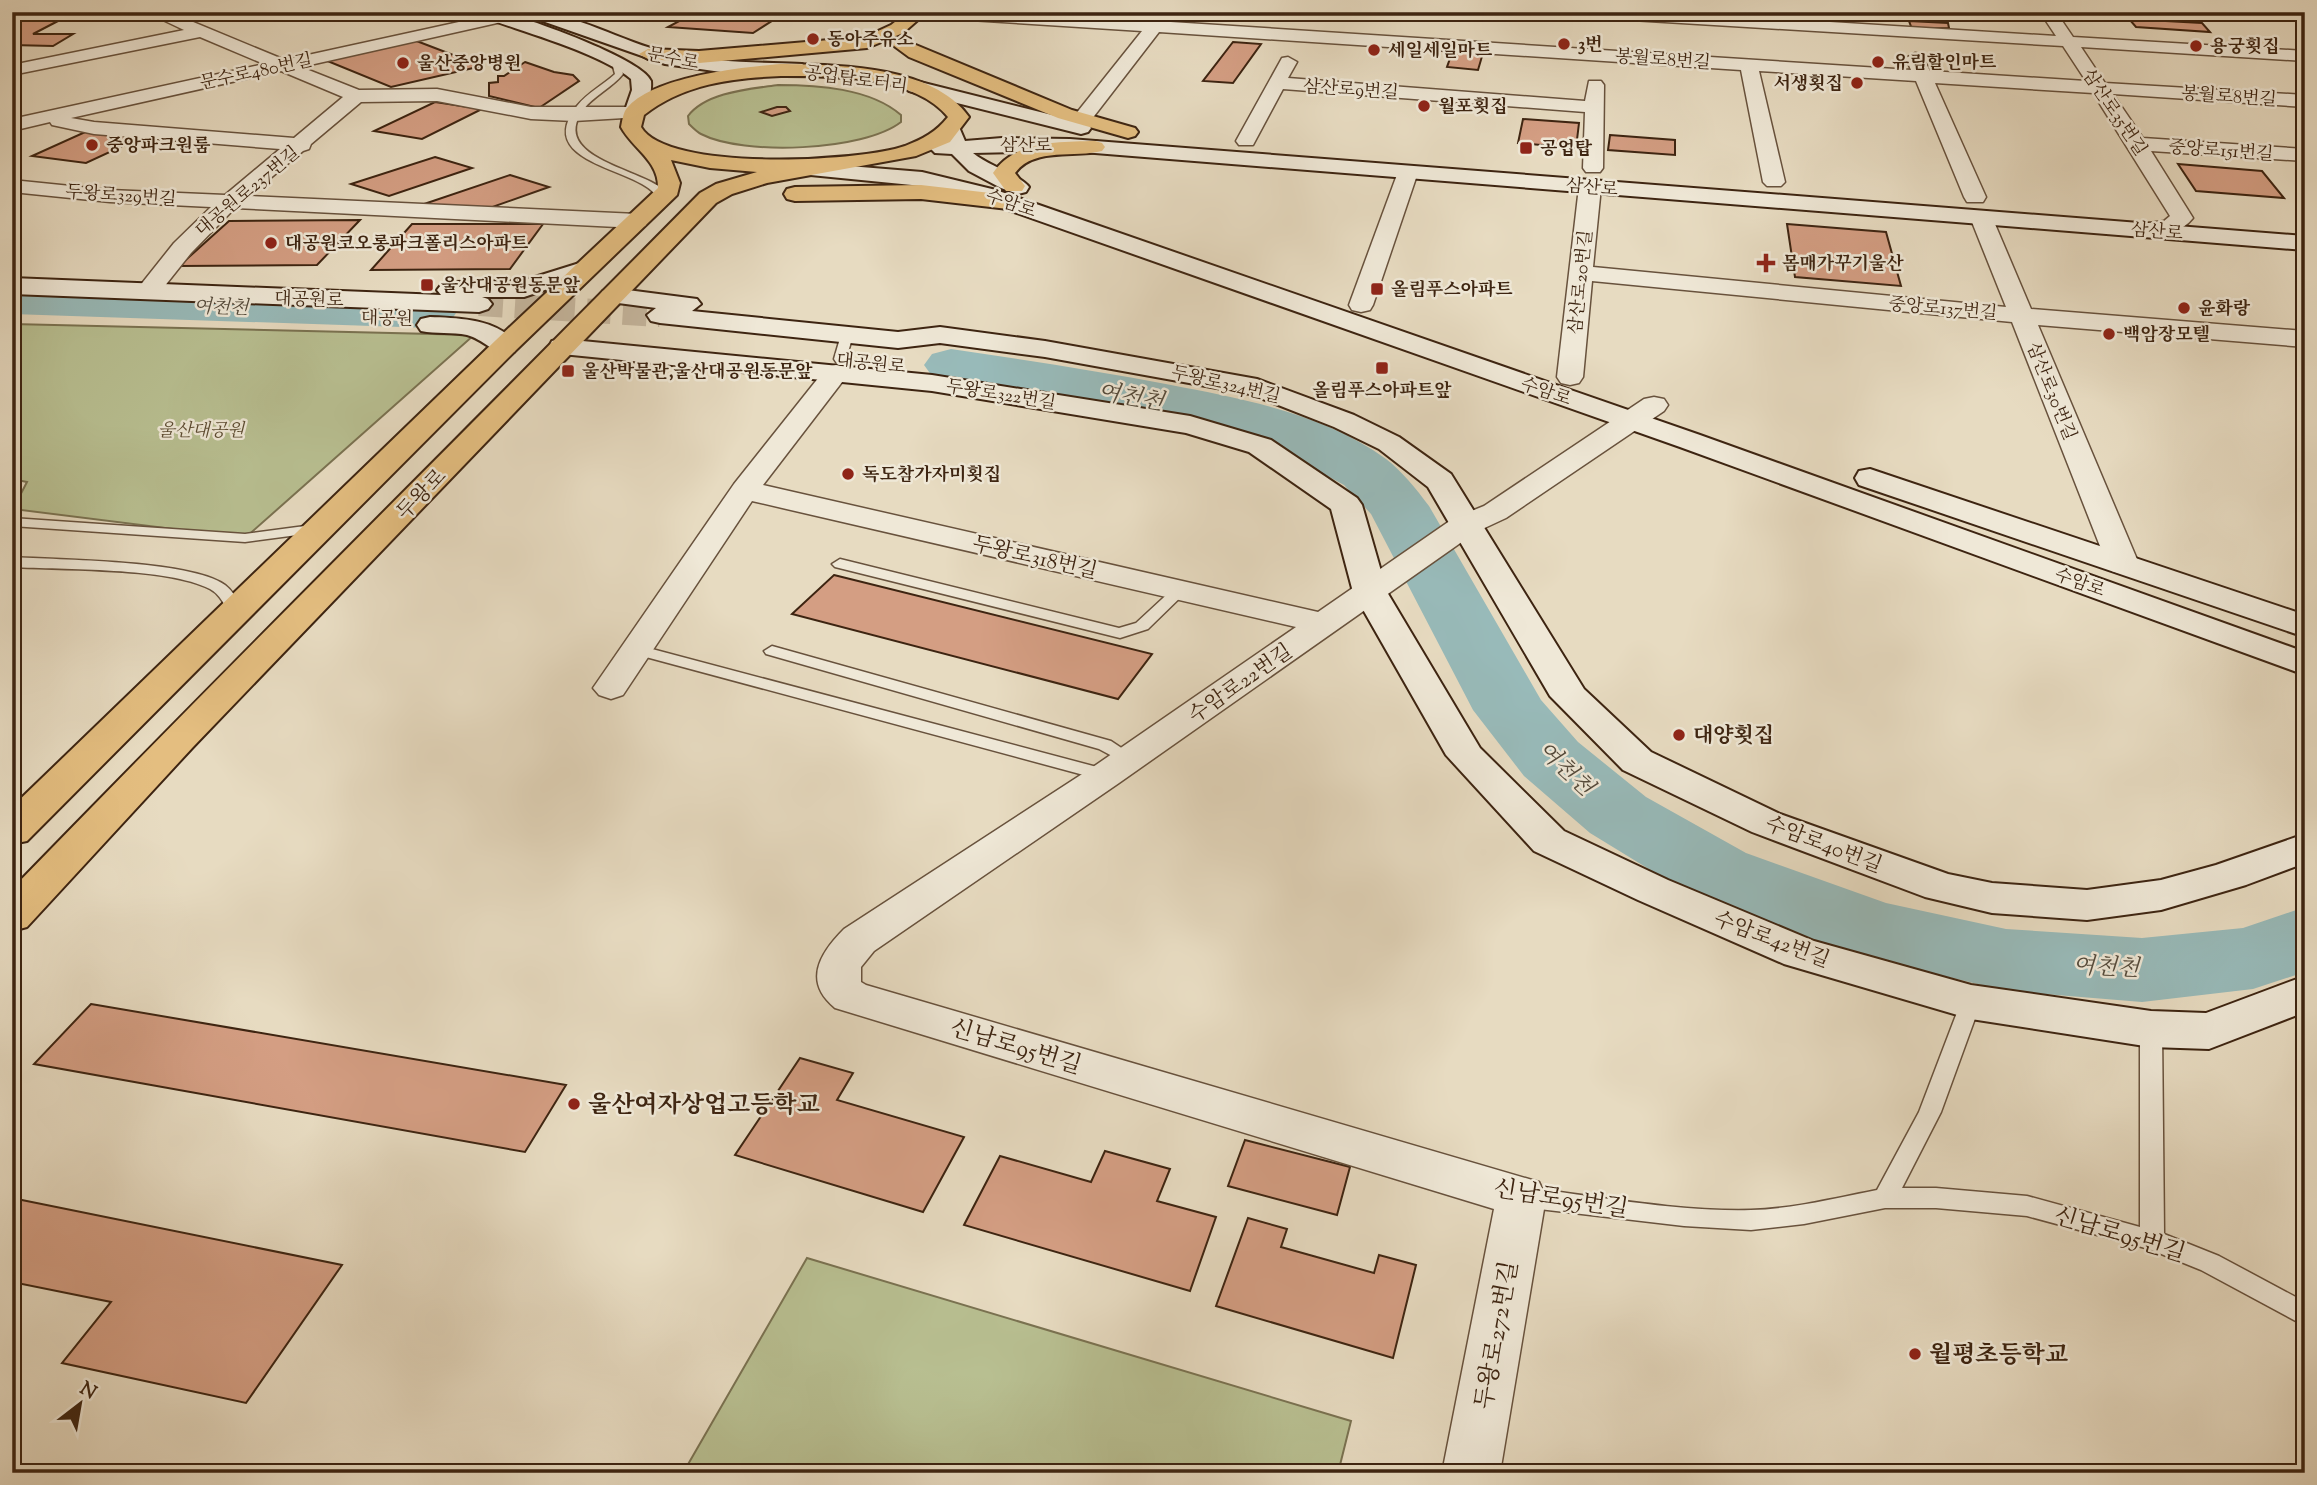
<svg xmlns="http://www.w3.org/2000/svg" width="2317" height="1485" viewBox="0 0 2317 1485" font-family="'Sorts Mill Goudy','Noto Serif KR',serif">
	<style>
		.green { fill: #b8bf91; stroke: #7a7251; stroke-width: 2 }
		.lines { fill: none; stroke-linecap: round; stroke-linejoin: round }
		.river { fill: #98bab9; fill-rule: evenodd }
		.building { fill: #d49e83; stroke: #3d2411; stroke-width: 2 }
		.secondary-tunnel { stroke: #c5b69e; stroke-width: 24; stroke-dasharray: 24 12; stroke-linecap: butt }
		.lane-casing { stroke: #68523d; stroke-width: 3 }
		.street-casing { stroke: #68523d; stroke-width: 3 }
		.secondary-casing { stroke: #3d2411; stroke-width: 4 }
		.primary-casing { stroke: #3d2411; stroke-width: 4 }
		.lane { fill: #efe8d7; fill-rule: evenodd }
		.street { fill: #efe8d7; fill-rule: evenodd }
		.secondary { fill: #efe8d7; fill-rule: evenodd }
		.primary { fill: #e4be80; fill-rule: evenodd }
		.poi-dot { fill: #8f2418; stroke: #efe8d7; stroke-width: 2.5 }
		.labels { text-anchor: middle; stroke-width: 5; stroke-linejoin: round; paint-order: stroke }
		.far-poi-label { font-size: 18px; font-weight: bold; fill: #3d2411; stroke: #efe8d7; text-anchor: start }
		.far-street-label { font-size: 18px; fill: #3d2411; stroke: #efe8d7 }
		.far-park-label { font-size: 18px; font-style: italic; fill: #5c4b31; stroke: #efe8d7 }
		.far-water-label { font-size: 19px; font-style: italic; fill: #544a3b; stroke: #efe8d7 }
		.street-label { font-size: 21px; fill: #3d2411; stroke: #efe8d7 }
		.poi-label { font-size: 21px; font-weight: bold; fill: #3d2411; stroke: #efe8d7; text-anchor: start }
		.water-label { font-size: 23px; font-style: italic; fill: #544a3b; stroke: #efe8d7 }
		.near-street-label { font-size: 24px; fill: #3d2411; stroke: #efe8d7 }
		.near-poi-label { font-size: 24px; font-weight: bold; fill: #3d2411; stroke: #efe8d7; text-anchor: start }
	</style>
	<rect width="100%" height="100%" fill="#e7dbc1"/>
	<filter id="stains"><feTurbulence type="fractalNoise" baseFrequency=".00286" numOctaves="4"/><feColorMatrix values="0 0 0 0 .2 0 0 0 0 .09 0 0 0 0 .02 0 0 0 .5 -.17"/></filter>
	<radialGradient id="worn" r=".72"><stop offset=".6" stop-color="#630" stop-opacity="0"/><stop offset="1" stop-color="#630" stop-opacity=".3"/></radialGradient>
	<!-- green -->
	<g class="green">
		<path d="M778,85c39,0 92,3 123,30v7c-37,29 -158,34 -200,12 -4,-2 -9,-7 -12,-10l-1,-8c18,-24 62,-27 90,-31z"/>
		<path d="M12,324l462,11 -229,203 -232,-29 14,-27 -15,-3z"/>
		<path d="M807,1258l544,163 -13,52h-655z"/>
	</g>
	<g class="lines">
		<!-- river -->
		<g class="river">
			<path d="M12,284l419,14 18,4 7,11 -7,11 -18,4 -419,-14z"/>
			<path d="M951,349c74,11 147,22 220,36 73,14 154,29 215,74 16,12 31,31 43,47l112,194 37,42 68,55 100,56 140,50 120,26 136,9 101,-10 62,-21v65l-52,17 -111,13 -136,-11 -164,-40 -154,-58 -98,-60 -66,-57 -51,-66 -102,-196 -27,-29 -77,-42 -53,-16 -282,-51 -8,-11 8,-11z"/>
		</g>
	</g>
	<!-- building -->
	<g class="building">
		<path d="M188,12h60l-38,8z"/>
		<path d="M696,12h90l-33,21 -85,-6z"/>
		<path d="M2129,19l73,4 8,9 -74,-5z"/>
		<path d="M18,21h40l-25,13h40l-20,12 -41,-1v-21z"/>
		<path d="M1909,21l39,2 1,5 -37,1z"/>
		<path d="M414,40l68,26 -91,21 -66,-27z"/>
		<path d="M1233,42l28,2 -28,39 -30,-2z"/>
		<path d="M1453,50l30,3 -5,17 -31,-3z"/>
		<path d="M525,62l29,10 19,3 6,6 -40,27 -50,-12v-13l9,-1v-6h6z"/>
		<path d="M435,102l47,7 -60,30 -48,-8z"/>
		<path d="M777,107h9l4,4 -18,5 -11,-4z"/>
		<path d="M1523,119l56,4 -3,25 -58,-5z"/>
		<path d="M94,128l57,5 -65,30 -54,-7z"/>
		<path d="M1610,135l65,5v15l-67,-5z"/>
		<path d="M435,157l37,11 -83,28 -38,-12z"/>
		<path d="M2178,164l84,7 22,27 -88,-7z"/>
		<path d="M510,175l39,12 -82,29 -40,-13z"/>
		<path d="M360,220l-43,45 -138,1 50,-45z"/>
		<path d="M412,224h131l-33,45 -139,1z"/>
		<path d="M1787,224l99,8 15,54 -106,-9z"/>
		<path d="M834,575l318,79 -34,45 -326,-85z"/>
		<path d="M91,1004l475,81 -41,67 -491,-88z"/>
		<path d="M800,1058l53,15 -16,27 127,37 -41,75 -188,-57z"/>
		<path d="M1245,1140l105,27 -13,48 -109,-29z"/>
		<path d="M1105,1151l65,18 -13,32 59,16 -26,74 -226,-66 36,-69 91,26z"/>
		<path d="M12,1198l330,67 -96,138 -184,-40 49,-61 -99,-20z"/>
		<path d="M1248,1218l39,11 -6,18 93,26 5,-18 37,10 -23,93 -177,-52z"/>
	</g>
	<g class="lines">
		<!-- secondary-tunnel -->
		<path class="secondary-tunnel" d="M479,304l181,11"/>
		<!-- lane casing -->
		<g class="lane-casing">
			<g id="lane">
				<path d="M611,59h6l6,15c-11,14 -30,22 -40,36 -35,49 62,59 83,82v7h-8c-12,-31 -128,-33 -81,-93 10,-13 26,-21 38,-32z"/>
				<path d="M847,331l6,4 -7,24 -2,3h-8l-2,-3 7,-24z"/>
				<path d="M12,518l233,16 75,-10 7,4 -7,4 -75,10 -233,-16z"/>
				<path d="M12,557c46,3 179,3 213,28 8,6 14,17 19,26l-2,3h-12c-5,-8 -10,-20 -20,-25 -43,-22 -147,-19 -198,-22z"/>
				<path d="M840,559l279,69 17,-5 39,-36 5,-2 8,5 -40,39 -28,9 -285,-71 -3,-3z"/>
				<path d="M637,645l475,126 3,4 -9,6 -475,-128 -2,-3 2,-3z"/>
				<path d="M772,646l339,95 27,18 -9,6 -30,-16 -333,-95 -2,-3z"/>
				<path d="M1971,994l7,3 3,5 -40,110 -39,76h34l91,8 113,31v-198l3,-6 8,-2 8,2 3,6 2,205 55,22 86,46v24l-104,-56 -52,-21 -122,-33 -91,-8h-51l-81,16 -53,6 -67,-4 -162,-19 -8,-3 -4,-7 4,-7 8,-3c75,9 153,25 229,23 42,-1 85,-12 126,-20l42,-78 42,-110 3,-5z"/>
			</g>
		</g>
		<!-- street casing -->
		<g class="street-casing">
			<g id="street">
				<path d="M146,12h23l116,48 215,-47 6,2 2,3 -2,3 -205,46 58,23 78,-1 94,18h103l7,2 3,4 -3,4 -67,4 -43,-2 -94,-18 -76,1 -50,42 -2,5 -6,2 -54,45 388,18 8,2 3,5 -3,5 -8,2 -402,-20 -44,45 -35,44 -9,2 -9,-2 -3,-5 39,-49 37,-36 -101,-5 -98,-10v-12l98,10 115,5 55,-46 -186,-15 -42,-9 -2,-3 -38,9v-12l252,-55 -64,-27 -188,38v-10l172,-35zM281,71l62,26 -49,41 -200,-16 -23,-4z"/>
				<path d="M930,12h73l152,9 756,49 -5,-12 9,-5 6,1 9,17 156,10 -23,-35 -481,-29 -8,-5h93l389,24 -16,-24h16l17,25 232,14v10l-224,-14 24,36 200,12v12l-192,-13 30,44 162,11v12l-154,-10 42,67c-13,17 -41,22 -61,17l-3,-5 3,-5 32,-4 6,-5 -77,-123 -158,-10 51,114 -3,5h-16l-3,-5 -48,-116 -157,-10 26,111 -4,4h-14l-4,-4 -22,-112 -582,-38 -71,92 -7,2 -10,-6 71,-89 -204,-13 -6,-2z"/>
				<path d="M2288,12h17v6l-15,-3z"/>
				<path d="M1288,57l9,5 -9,16 297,23 4,-20h12l3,4 -1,83 -3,4h-14l-3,-4 2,-56 -302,-23 -30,56h-14l-3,-4 46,-83z"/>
				<path d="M1408,166l7,2 3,4 -45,133 -3,5 -9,2 -9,-2 -3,-5 49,-133 3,-4z"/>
				<path d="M1590,181l7,2 4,4 -8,80 413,40 -36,-90 3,-5h16l3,5 39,92 274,22v16l-267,-22 101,239 -5,7 -11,3 -11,-3 -5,-7 -95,-242 -420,-41 -9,96 -4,6 -9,2 -9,-2 -4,-6 22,-190 4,-4z"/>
				<path d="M836,365l9,2 4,6 -86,112 555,127 136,-94 30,-12 160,-107 10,-2 10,2 4,6 -4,6 -158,107 -30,14 -357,251 -245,168 -13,16v15l5,3 673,197 7,15 -46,276h-58l52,-264 -659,-201c-32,-26 -16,-54 9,-79l249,-162 203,-140 -544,-126 -129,194 -12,4 -12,-4 -6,-7 141,-204 93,-117z"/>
			</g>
		</g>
		<!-- secondary casing -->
		<g class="secondary-casing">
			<g id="secondary">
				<path d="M478,12c8,0 18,-1 27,1 27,7 137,46 146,68 1,12 -3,26 -10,36h-14l-3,-4 8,-23 -1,-11c-30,-26 -111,-48 -151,-63z"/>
				<path d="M526,12c51,0 94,30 143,41 43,10 89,9 133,11l9,6 -9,6 -81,-4 -56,-8 -137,-48z"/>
				<path d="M916,81l172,43 3,4 -3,4 -7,2 -172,-43 -3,-4 3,-4z"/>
				<path d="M952,125l7,2 6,14 37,-3 68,1 1235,97v14l-1235,-99 -97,2c14,12 48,23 56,34l-3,5 -8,2 -17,-6 -32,-17 -17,-17 -17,-1 -4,-4 4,-4 10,-3 -3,-11 3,-4z"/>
				<path d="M788,161l134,11 74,18 704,245 605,217v23l-625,-228 -700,-247 -58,-14 -142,-14 -3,-5 3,-5z"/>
				<path d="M586,261l9,2 3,5 -3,5 -71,24h-42l6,2 4,5 -4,5 -9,3 -467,-18v-16l429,17 -4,-5 4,-5 9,-3 72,-1z"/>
				<path d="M612,288l85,11 4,5 -9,7 206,21 42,-5 105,14 212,38 97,36 45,22 52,37 133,215 67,63 129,62 168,60 44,9 95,7 74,-10 55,-15 89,-31v29l-59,22 -85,25 -74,10 -95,-7 -67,-16 -173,-65 -129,-62 -73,-74 -122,-209 -49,-38 -45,-22 -84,-33 -205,-37 -105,-14 -42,5 -238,-25 -9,-2 -4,-6 9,-7 -53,-7 -4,-5 4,-5z"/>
				<path d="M430,317c30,1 70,2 88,29l-4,6c-20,5 -28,-12 -47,-17 -15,-3 -31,-1 -46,-4l-4,-6 4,-6z"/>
				<path d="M562,339l370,36 258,41 81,24 86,58 5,7 25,87 93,156 84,83 104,49 146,61 157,44 180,26 55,2 99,-37v36l-96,37 -58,-2 -180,-28 -187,-55 -146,-64 -104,-49 -88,-96 -93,-163 -22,-83 -82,-57 -63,-19 -254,-42 -380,-38 -3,-6 3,-6z"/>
				<path d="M1870,469l435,146v22l-446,-152 -4,-7 4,-7z"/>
			</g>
		</g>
		<!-- primary casing -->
		<g class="primary-casing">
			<g id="primary">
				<path d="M908,12h19l-24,21 -36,15 -168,15 -51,-4 -9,-5 9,-5 51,2 166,-14 26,-12z"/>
				<path d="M899,38l173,72 63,18 3,4 -3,4 -7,2 -70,-20 -149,-61 -19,-14z"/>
				<path d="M781,64c57,1 152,1 188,53l-19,25 -34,14 -149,27 -35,11 -16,9 -523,544 -166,180 -15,4v-42c227,-234 459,-464 688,-696l16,-9 41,-12 -47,-4 -39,-8 9,23 -3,12 -163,157 -487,489 -15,3v-37l484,-467 162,-152c1,-27 -25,-39 -37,-61 1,-5 2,-12 4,-16 22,-34 118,-44 156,-47zM781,76c50,0 133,-1 167,41 -12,15 -25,22 -43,29 -45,16 -238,26 -264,-19l3,-12c39,-31 88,-37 137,-39z"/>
				<path d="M1095,141l7,2 3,4 -3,4c-27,7 -68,-4 -87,22l10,13 -3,5h-16l-13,-18c22,-33 66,-31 102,-32z"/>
				<path d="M921,185l87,10 8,2 3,5 -3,5 -8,2 -87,-10 -126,2 -8,-2 -3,-5 3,-5 8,-2z"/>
			</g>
		</g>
		<!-- lane -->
		<use href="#lane" class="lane"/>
		<!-- street -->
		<use href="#street" class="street"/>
		<!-- secondary -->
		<use href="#secondary" class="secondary"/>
		<!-- primary -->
		<use href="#primary" class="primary"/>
	</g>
	<!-- markers -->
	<g class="poi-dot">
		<circle cx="813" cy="39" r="7"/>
		<circle cx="1564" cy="44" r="7"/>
		<circle cx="2196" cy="46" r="7"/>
		<circle cx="1374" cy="50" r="7"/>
		<circle cx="1878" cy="62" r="7"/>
		<circle cx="403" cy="63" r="7"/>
		<circle cx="1857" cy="83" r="7"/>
		<circle cx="1424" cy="106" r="7"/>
		<circle cx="92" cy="145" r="7"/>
		<rect x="1519" y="141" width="14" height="14" rx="3.5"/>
		<circle cx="271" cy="243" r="7"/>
		<path d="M1762.5 252.5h7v7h7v7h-7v7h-7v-7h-7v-7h7z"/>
		<rect x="420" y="278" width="14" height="14" rx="3.5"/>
		<rect x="1370" y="282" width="14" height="14" rx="3.5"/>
		<circle cx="2184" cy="308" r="7"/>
		<circle cx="2109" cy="334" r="7"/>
		<rect x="1375" y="361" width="14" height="14" rx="3.5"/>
		<rect x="561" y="364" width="14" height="14" rx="3.5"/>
		<circle cx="848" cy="474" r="7"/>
		<circle cx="1679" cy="735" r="7"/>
		<circle cx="574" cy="1104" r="7"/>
		<circle cx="1915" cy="1354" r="7"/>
	</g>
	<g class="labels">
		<!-- far-poi labels -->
		<g class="far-poi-label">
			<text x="827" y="45">동아주유소</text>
			<text x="1578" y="50">3번</text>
			<text x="2210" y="52">용궁횟집</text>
			<text x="1388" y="56">세일세일마트</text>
			<text x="1892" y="68">유림할인마트</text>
			<text x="417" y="69">울산중앙병원</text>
			<text x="1843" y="89" text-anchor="end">서생횟집</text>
			<text x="1438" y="112">월포횟집</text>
			<text x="106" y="151">중앙파크원룸</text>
			<text x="1540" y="154">공업탑</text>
			<text x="285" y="249">대공원코오롱파크폴리스아파트</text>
			<text x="1782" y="269">몸매가꾸기울산</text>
			<text x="441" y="291">울산대공원동문앞</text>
			<text x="1391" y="295">올림푸스아파트</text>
			<text x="2198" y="314">윤화랑</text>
			<text x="2123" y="340">백암장모텔</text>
			<text x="582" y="377">울산박물관,울산대공원동문앞</text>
			<text x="1382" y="396" text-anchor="middle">올림푸스아파트앞</text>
			<text x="862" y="480">독도참가자미횟집</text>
		</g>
		<!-- far-street labels -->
		<g class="far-street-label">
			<text transform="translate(673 58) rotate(11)" y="6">문수로</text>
			<text transform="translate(1663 59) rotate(4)" y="6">봉월로8번길</text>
			<text transform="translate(256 71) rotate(-12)" y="6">문수로480번길</text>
			<text transform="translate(856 79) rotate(8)" y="6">공업탑로터리</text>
			<text transform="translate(1351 89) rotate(4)" y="6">삼산로9번길</text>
			<text transform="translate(2229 96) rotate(4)" y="6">봉월로8번길</text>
			<text transform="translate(2115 112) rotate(56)" y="6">삼산로35번길</text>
			<text x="1026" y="151">삼산로</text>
			<text transform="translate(2221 150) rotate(4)" y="6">중앙로151번길</text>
			<text transform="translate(1592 187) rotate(5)" y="6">삼산로</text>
			<text transform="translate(247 191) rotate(-40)" y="6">대공원로237번길</text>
			<text transform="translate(121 195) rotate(4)" y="6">두왕로329번길</text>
			<text transform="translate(1011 203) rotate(19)" y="6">수암로</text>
			<text transform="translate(2157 231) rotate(5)" y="6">삼산로</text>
			<text transform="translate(1580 282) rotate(-84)" y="6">삼산로20번길</text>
			<text transform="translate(309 299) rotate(2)" y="6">대공원로</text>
			<text transform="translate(1943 308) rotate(5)" y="6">중앙로137번길</text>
			<text transform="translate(387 318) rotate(1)" y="6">대공원</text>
			<text transform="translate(871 363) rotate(6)" y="6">대공원로</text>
			<text transform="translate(1226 384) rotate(13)" y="6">두왕로324번길</text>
			<text transform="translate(1546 391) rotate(19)" y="6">수암로</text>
			<text transform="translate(2052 391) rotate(68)" y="6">삼산로30번길</text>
			<text transform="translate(1001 394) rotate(9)" y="6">두왕로322번길</text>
			<text transform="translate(2080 582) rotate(20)" y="6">수암로</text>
		</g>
		<!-- far-park labels -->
		<g class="far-park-label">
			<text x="201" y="436">울산대공원</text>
		</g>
		<!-- far-water labels -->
		<g class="far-water-label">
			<text transform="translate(221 306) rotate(2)" y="7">여천천</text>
		</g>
		<!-- street labels -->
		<g class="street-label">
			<text transform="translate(421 494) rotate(-46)" y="7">두왕로</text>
			<text transform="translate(1035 557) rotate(13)" y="7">두왕로318번길</text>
			<text transform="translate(1240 683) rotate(-35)" y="7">수암로22번길</text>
			<text transform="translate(1824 844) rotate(21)" y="7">수암로40번길</text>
			<text transform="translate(1772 939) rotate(21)" y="7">수암로42번길</text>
		</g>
		<!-- poi labels -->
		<g class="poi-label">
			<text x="1693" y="742">대양횟집</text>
		</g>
		<!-- water labels -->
		<g class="water-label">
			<text transform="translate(1131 396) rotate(10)" y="8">여천천</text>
			<text transform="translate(1566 768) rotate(43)" y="8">여천천</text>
			<text transform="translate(2106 966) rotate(3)" y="8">여천천</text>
		</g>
		<!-- near-street labels -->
		<g class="near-street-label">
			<text transform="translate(1016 1046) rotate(17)" y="8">신남로95번길</text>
			<text transform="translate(1561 1198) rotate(9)" y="8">신남로95번길</text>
			<text transform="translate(2120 1234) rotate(17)" y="8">신남로95번길</text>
			<text transform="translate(1496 1335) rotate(-80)" y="8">두왕로272번길</text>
		</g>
		<!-- near-poi labels -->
		<g class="near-poi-label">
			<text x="588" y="1112">울산여자상업고등학교</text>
			<text x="1929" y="1362">월평초등학교</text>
		</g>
	</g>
	<!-- margin -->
	<rect width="2317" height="1485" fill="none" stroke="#e7dbc1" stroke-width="42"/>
	<rect x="14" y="14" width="2289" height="1457" fill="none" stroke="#3d2411" stroke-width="3.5"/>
	<rect x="21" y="21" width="2275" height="1443" fill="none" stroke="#3d2411" stroke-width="2"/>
	<!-- north arrow -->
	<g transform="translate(80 1404) rotate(31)" stroke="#efe8d7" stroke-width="5" paint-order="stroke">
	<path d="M0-5L12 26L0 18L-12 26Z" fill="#3d2411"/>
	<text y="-10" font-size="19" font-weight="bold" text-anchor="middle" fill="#3d2411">N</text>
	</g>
	<rect width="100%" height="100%" filter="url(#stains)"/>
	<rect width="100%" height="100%" fill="url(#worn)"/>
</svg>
